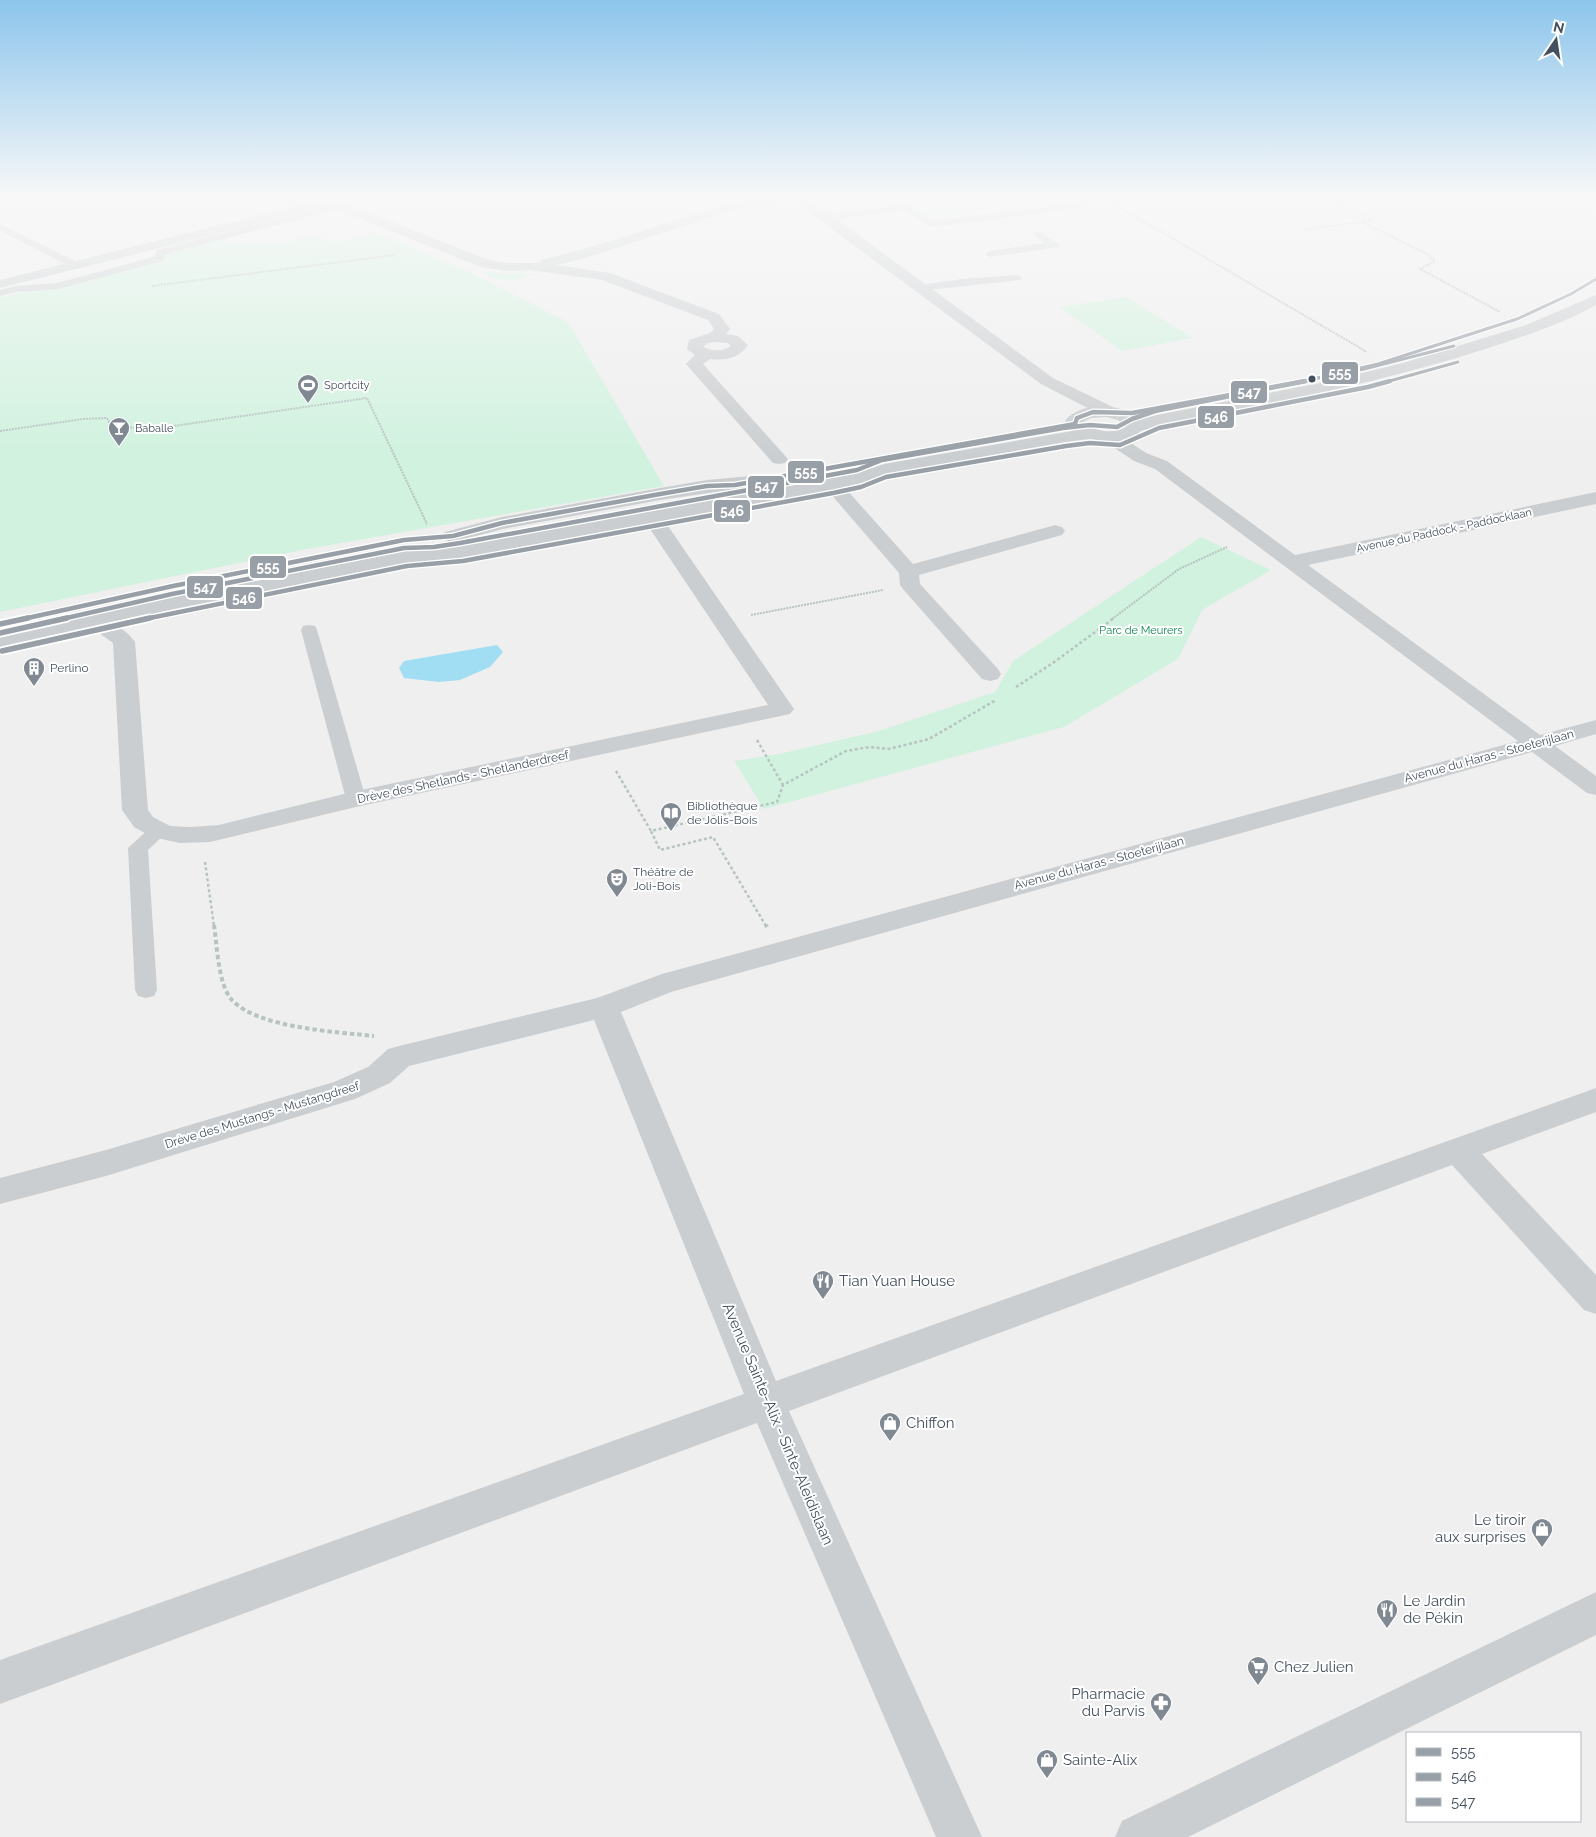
<svg xmlns="http://www.w3.org/2000/svg" width="1596" height="1837" viewBox="0 0 1596 1837" font-family="Raleway,sans-serif">
	<style>
		.green { fill: #d1f2df }
		.water { fill: #a2def3 }
		.lines { fill: none; stroke-linecap: round; stroke-linejoin: round }
		.path-far2 { stroke: #b7c4c1; stroke-width: 2; stroke-dasharray: 2 1; stroke-linecap: butt }
		.path-far1 { stroke: #b7c4c1; stroke-width: 2.5; stroke-dasharray: 3 2.5; stroke-linecap: butt }
		.path { stroke: #b7c4c1; stroke-width: 4; stroke-dasharray: 4.5 3; stroke-linecap: butt }
		.service { fill: #cbced0; fill-rule: evenodd }
		.minor { fill: #cbced0; fill-rule: evenodd }
		.tertiary { fill: #cbced0; fill-rule: evenodd }
		.bus-1-far2-casing { stroke: #fff; stroke-width: 5 }
		.bus-1-far1-casing { stroke: #fff; stroke-width: 7 }
		.bus-1-casing { stroke: #fff; stroke-width: 9 }
		.bus-2-far2-casing { stroke: #fff; stroke-width: 5 }
		.bus-2-far1-casing { stroke: #fff; stroke-width: 7 }
		.bus-2-casing { stroke: #fff; stroke-width: 9 }
		.bus-3-far2-casing { stroke: #fff; stroke-width: 5 }
		.bus-3-far1-casing { stroke: #fff; stroke-width: 7 }
		.bus-3-casing { stroke: #fff; stroke-width: 9 }
		.bus-1-far2 { stroke: #989fa6; stroke-width: 3 }
		.bus-1-far1 { stroke: #989fa6; stroke-width: 4.5 }
		.bus-1 { stroke: #989fa6; stroke-width: 5.5 }
		.bus-2-far2 { stroke: #989fa6; stroke-width: 3 }
		.bus-2-far1 { stroke: #989fa6; stroke-width: 4.5 }
		.bus-2 { stroke: #989fa6; stroke-width: 5.5 }
		.bus-3-far2 { stroke: #989fa6; stroke-width: 3 }
		.bus-3-far1 { stroke: #989fa6; stroke-width: 4.5 }
		.bus-3 { stroke: #989fa6; stroke-width: 5.5 }
		.bus-dot { fill: #44505e; stroke: #fff; stroke-width: 2 }
		.labels { text-anchor: middle; stroke-width: 4; stroke-linejoin: round; paint-order: stroke }
		.far-poi-label { font-size: 11px; fill: #44505e; stroke: #fff; text-anchor: start }
		.far-street-label { font-size: 11px; fill: #44505e; stroke: #fff }
		.far-park-label { font-size: 11px; fill: #0d8751; stroke: #fff }
		.poi-label { font-size: 12px; fill: #44505e; stroke: #fff; text-anchor: start }
		.street-label { font-size: 12px; fill: #44505e; stroke: #fff }
		.near-poi-label { font-size: 15px; fill: #44505e; stroke: #fff; text-anchor: start }
		.near-street-label { font-size: 15px; fill: #44505e; stroke: #fff }
		.line-badge { stroke: #fff; stroke-width: 2 }
		.badge-label { font-size: 14px; text-anchor: middle; font-weight: bold; fill: #fff }
	</style>
	<rect width="100%" height="100%" fill="#f0efef"/>
	<!-- green -->
	<g class="green">
		<path d="M964,198h9l17,11 -66,8 -16,-11z"/>
		<path d="M372,232l89,36 107,54 96,164 -362,64 -302,62v-314l222,-60 8,4 53,2 27,-10 26,9z"/>
		<path d="M483,272l52,2c-26,8 -28,10 -53,-1z"/>
		<path d="M1126,297l67,41 -71,13 -62,-44z"/>
		<path d="M1201,537l70,33 -69,40 -24,49 -114,68 -300,82 -30,-48 45,-7 100,-23 116,-39 18,-31z"/>
	</g>
	<!-- water -->
	<path class="water" d="M497,645l6,7 -13,15 -30,13 -21,2 -35,-4 -5,-10 5,-7z"/>
	<g class="lines">
		<!-- path-far2 -->
		<g class="path-far2">
			<path d="M1328,198l45,23 -10,1"/>
			<path d="M1105,199l262,153"/>
			<path d="M1305,229l57,-7 65,32 8,7 -15,8 80,43"/>
			<path d="M152,286l244,-31"/>
			<path d="M0,431l83,-12 24,-1 3,6 36,6 221,-32 60,126"/>
			<path d="M751,615l132,-25"/>
			<path d="M1112,619l67,-50 48,-22"/>
		</g>
		<!-- path-far1 -->
		<g class="path-far1">
			<path d="M1016,687l37,-24 61,-45"/>
			<path d="M757,740l26,45"/>
			<path d="M616,771l35,60"/>
			<path d="M205,862l9,64"/>
			<path d="M766,926l-53,-89 -53,13 -9,-19 126,-29 6,-17 63,-34 24,-4 19,2 40,-10 67,-39"/>
		</g>
		<!-- path -->
		<g class="path">
			<path d="M214,925c3,20 4,58 17,74 25,29 106,33 143,37"/>
			<path d="M766,925l1,2"/>
		</g>
		<!-- service -->
		<g class="service">
			<path d="M278,198h14l19,8v4l27,-7 5,3 -1,2 -176,46 -3,7 -105,28 -42,3 -16,4v-6l16,-4 42,-3 96,-26 3,-7 150,-39z"/>
			<path d="M1068,198h12l9,7 -5,3 -153,19 -26,-16 -80,9 -5,-3 5,-3 82,-9 26,16 141,-18z"/>
			<path d="M1589,198h7v4z"/>
			<path d="M0,224l79,39 1,2 -5,3 -4,-1 -71,-36z"/>
			<path d="M1038,231l20,12 1,2 -1,2 -68,10 -5,-3 5,-3 54,-8 -11,-9z"/>
			<path d="M1016,275l4,1 2,2 -2,2 -100,11 -6,-3 6,-3 42,-6z"/>
			<path d="M309,625l6,1 2,4 49,169 -3,4 -7,2 -7,-2 -3,-4 -45,-169 2,-4z"/>
			<path d="M158,825l7,2 3,4 -20,19 9,140 -3,6 -8,2 -8,-2 -3,-6 -7,-142 23,-21z"/>
		</g>
		<!-- minor -->
		<g class="minor">
			<path d="M327,198h23l-8,4 147,58 18,3h33l2,-3c41,-10 81,-23 121,-36 44,-13 76,-26 123,-26l-6,4 -46,8 -149,48 -29,7 54,8 109,41 11,15 -4,5 12,2 10,9c-9,13 -22,16 -38,14l-7,5 85,95 -3,4 -6,1 -6,-1 -87,-99 9,-9 -8,-6 2,-9 21,-7 4,-4 -6,-9 -106,-40 -72,-10 -23,1 -26,-4 -153,-61 -328,82v-8zM715,342l13,1 3,3c-9,6 -18,5 -28,1l5,-4z"/>
			<path d="M790,198h15l25,16 223,164 62,30 3,4 -3,4 -6,1 -6,-1 -62,-32z"/>
			<path d="M1110,432l6,1 30,20 21,8 128,94 301,-63v12l-288,61 232,170 56,-15v14l-41,12 41,30v19l-9,-2 -55,-41 -861,240 -50,20 155,369 820,-293v24l-114,42 114,121v39l-12,-4 -132,-145 -663,246 193,426h-46l-179,-414 -757,281v-44l744,-266 -150,-374 -185,46 -19,17 -35,16 -249,77 -106,28v-26l106,-28 228,-68 34,-15 20,-18 11,-3 198,-48 65,-24 856,-233 -363,-272 -21,-8 -30,-20 -3,-4 3,-4z"/>
			<path d="M831,478l7,2 75,84 135,-37 7,-2 7,2 3,4 -3,4 -143,40 1,9 78,85 3,5 -3,5 -8,2 -8,-2 -79,-90 -3,-4 -1,-12 -77,-89 2,-4z"/>
			<path d="M652,511l7,2 135,196 -4,5 -434,93 -146,35 -30,1 -28,-6 -18,-10 -12,-17 -9,-167 -14,-10 -22,-5 -3,-5 3,-5c21,-5 46,7 58,24l13,168 5,7 17,9 20,1 29,-2 137,-34 412,-86 -126,-188 3,-4z"/>
			<path d="M1596,1592v43l-408,202h-73l7,-16z"/>
		</g>
		<!-- tertiary -->
		<g class="tertiary">
			<path d="M1596,295v10c-36,20 -77,33 -117,46 -104,33 -211,53 -318,74l-20,6 -10,8 -6,1 -15,2 -20,-3 -25,3 -177,32 -22,8 -35,8 -370,68 -26,4 -29,1 -232,46 -174,40v-14l174,-38 232,-46 29,-1 26,-4 370,-68 23,-4 30,-10 188,-33 -7,-10c14,-20 59,-19 74,-1l18,-5 168,-33 78,-19 123,-38zM1106,417l12,3 8,7c-14,8 -31,4 -43,-5l8,-4z"/>
			<path d="M751,476l7,2 2,4 -2,4 -98,14 -157,29 -51,13 -7,-2 -3,-4 3,-4 57,-15 158,-29 47,-8z"/>
		</g>
		<!-- bus-1-far2 casing -->
		<g class="bus-1-far2-casing">
			<path id="bus-1-far2" d="M1300,382l78,-18 139,-45 54,-25 25,-15"/>
		</g>
		<!-- bus-1-far1 casing -->
		<g class="bus-1-far1-casing">
			<path id="bus-1-far1" d="M23,619l150,-33 231,-46 49,-4 49,-13 158,-29 47,-8 28,-1 340,-61 2,-6 16,-6 39,1 174,-32"/>
		</g>
		<!-- bus-1 casing -->
		<g class="bus-1-casing">
			<path id="bus-1" d="M0,624l28,-6"/>
		</g>
		<!-- bus-2-far2 casing -->
		<g class="bus-2-far2-casing">
			<path id="bus-2-far2" d="M1386,382l72,-20"/>
		</g>
		<!-- bus-2-far1 casing -->
		<g class="bus-2-far1-casing">
			<path id="bus-2-far1" d="M145,619l262,-53 56,-5 370,-68 28,-6 25,-10 180,-31 24,-3 30,2 39,-17 209,-41 22,-6"/>
		</g>
		<!-- bus-2 casing -->
		<g class="bus-2-casing">
			<path id="bus-2" d="M2,651l148,-33"/>
		</g>
		<!-- bus-3-far2 casing -->
		<g class="bus-3-far2-casing">
			<path id="bus-3-far2" d="M1299,382l65,-13 90,-23"/>
		</g>
		<!-- bus-3-far1 casing -->
		<g class="bus-3-far1-casing">
			<path id="bus-3-far1" d="M62,619l110,-25 232,-46 30,-1 26,-4 397,-73 25,-10 181,-32 27,-3 27,2 15,-8 23,-8 150,-30"/>
		</g>
		<!-- bus-3 casing -->
		<g class="bus-3-casing">
			<path id="bus-3" d="M0,633l67,-15"/>
		</g>
		<!-- bus-1-far2 -->
		<use href="#bus-1-far2" class="bus-1-far2"/>
		<!-- bus-1-far1 -->
		<use href="#bus-1-far1" class="bus-1-far1"/>
		<!-- bus-1 -->
		<use href="#bus-1" class="bus-1"/>
		<!-- bus-2-far2 -->
		<use href="#bus-2-far2" class="bus-2-far2"/>
		<!-- bus-2-far1 -->
		<use href="#bus-2-far1" class="bus-2-far1"/>
		<!-- bus-2 -->
		<use href="#bus-2" class="bus-2"/>
		<!-- bus-3-far2 -->
		<use href="#bus-3-far2" class="bus-3-far2"/>
		<!-- bus-3-far1 -->
		<use href="#bus-3-far1" class="bus-3-far1"/>
		<!-- bus-3 -->
		<use href="#bus-3" class="bus-3"/>
	</g>
	<!-- sky -->
	<linearGradient id="sky" x2="0" y2="1"><stop stop-color="#8cc5ec"/><stop offset="0.43" stop-color="#f8f8f8"/><stop offset="1" stop-color="#f8f8f8" stop-opacity="0"/></linearGradient>
	<rect width="1596" height="456" fill="url(#sky)"/>
	<!-- icons -->
	<defs>
		<g id="stadium-pin" transform="scale(1.125)"><path d="M0 17L-7.5 6A9.5 9.5 0 1 1 7.5 6Z" fill="#808891" stroke="#fff"/><path d="M0-5a6.5 5 0 1 0 0 10a6.5 5 0 1 0 0-10ZM-3.5-1.8h7v3.6h-7Z" fill="#fff"/></g>
		<g id="bar-pin" transform="scale(1.125)"><path d="M0 17L-7.5 6A9.5 9.5 0 1 1 7.5 6Z" fill="#808891" stroke="#fff"/><path d="M-6-5H6L.8 .8V4.5H3.5V6h-7V4.5H-.8V.8Z" fill="#fff"/></g>
		<g id="building-pin" transform="scale(1.125)"><path d="M0 17L-7.5 6A9.5 9.5 0 1 1 7.5 6Z" fill="#808891" stroke="#fff"/><path d="M-4-6H4V6H1V3H-1V6H-4ZM-2.5-4.3h1.7v1.8h-1.7ZM.8-4.3h1.7v1.8H.8ZM-2.5-1h1.7V.8h-1.7ZM.8-1h1.7V.8H.8Z" fill="#fff"/></g>
		<g id="library-pin" transform="scale(1.125)"><path d="M0 17L-7.5 6A9.5 9.5 0 1 1 7.5 6Z" fill="#808891" stroke="#fff"/><path d="M-6-4Q-3-5.5-.7-3.5V5Q-3 3-6 4ZM6-4Q3-5.5 .7-3.5V5Q3 3 6 4Z" fill="#fff"/></g>
		<g id="theatre-pin" transform="scale(1.125)"><path d="M0 17L-7.5 6A9.5 9.5 0 1 1 7.5 6Z" fill="#808891" stroke="#fff"/><path d="M-5-5.5Q0-4 5-5.5V0Q5 5 0 6Q-5 5-5 0ZM-3.3-2.5H-1v1.5H-3.3ZM1-2.5H3.3v1.5H1ZM-2.8 1Q0 5.5 2.8 1Z" fill="#fff"/></g>
		<g id="restaurant-pin" transform="scale(1.125)"><path d="M0 17L-7.5 6A9.5 9.5 0 1 1 7.5 6Z" fill="#808891" stroke="#fff"/><path d="M-5-6h1v4h1v-4h1v4h1v-4h1v5L-1.5 .5V6h-2V.5L-5-1ZM5-6V6H3V1.5H1.5Q1.5-4 5-6Z" fill="#fff"/></g>
		<g id="shop-pin" transform="scale(1.125)"><path d="M0 17L-7.5 6A9.5 9.5 0 1 1 7.5 6Z" fill="#808891" stroke="#fff"/><path d="M-5-2.5h2.3a2.7 3.5 0 0 1 5.4 0H5L5.5 6h-11ZM-1.5-2.5h3a1.5 2.3 0 0 0-3 0Z" fill="#fff"/></g>
		<g id="supermarket-pin" transform="scale(1.125)"><path d="M0 17L-7.5 6A9.5 9.5 0 1 1 7.5 6Z" fill="#808891" stroke="#fff"/><path d="M-6-5.5h2.5l.6 2H6L4.5 2H-2.5L-4.4-4H-6ZM-1.5 3.2a1.3 1.3 0 1 0 .1 0ZM3 3.2a1.3 1.3 0 1 0 .1 0Z" fill="#fff"/></g>
		<g id="pharmacy-pin" transform="scale(1.125)"><path d="M0 17L-7.5 6A9.5 9.5 0 1 1 7.5 6Z" fill="#808891" stroke="#fff"/><path d="M-2-6h4v4h4v4h-4v4h-4v-4h-4v-4h4Z" fill="#fff"/></g>
	</defs>
	<g fill-rule="evenodd">
		<use href="#stadium-pin" x="308" y="385"/>
		<use href="#bar-pin" x="119" y="428"/>
		<use href="#building-pin" x="34" y="668"/>
		<use href="#library-pin" x="671" y="813"/>
		<use href="#theatre-pin" x="617" y="879"/>
		<use href="#restaurant-pin" x="823" y="1281"/>
		<use href="#shop-pin" x="890" y="1423"/>
		<use href="#shop-pin" x="1542" y="1529"/>
		<use href="#restaurant-pin" x="1387" y="1610"/>
		<use href="#supermarket-pin" x="1258" y="1667"/>
		<use href="#pharmacy-pin" x="1161" y="1703"/>
		<use href="#shop-pin" x="1047" y="1760"/>
	</g>
	<!-- markers -->
	<circle class="bus-dot" cx="1312" cy="379" r="4.5"/>
	<g class="labels">
		<!-- far-poi labels -->
		<g class="far-poi-label">
			<text x="324" y="389">Sportcity</text>
			<text x="135" y="432">Baballe</text>
		</g>
		<!-- far-street labels -->
		<g class="far-street-label">
			<text transform="translate(1444 530) rotate(-12)" y="4">Avenue du Paddock - Paddocklaan</text>
		</g>
		<!-- far-park labels -->
		<g class="far-park-label">
			<text x="1141" y="634">Parc de Meurers</text>
		</g>
		<!-- poi labels -->
		<g class="poi-label">
			<text x="50" y="672">Perlino</text>
			<text x="687" y="810">Bibliothèque<tspan x="687" dy="14">de Jolis-Bois</tspan></text>
			<text x="633" y="876">Théâtre de<tspan x="633" dy="14">Joli-Bois</tspan></text>
		</g>
		<!-- street labels -->
		<g class="street-label">
			<text transform="translate(1489 756) rotate(-15)" y="4">Avenue du Haras - Stoeterijlaan</text>
			<text transform="translate(463 777) rotate(-12)" y="4">Drève des Shetlands - Shetlanderdreef</text>
			<text transform="translate(1099 863) rotate(-15)" y="4">Avenue du Haras - Stoeterijlaan</text>
			<text transform="translate(262 1115) rotate(-17)" y="4">Drève des Mustangs - Mustangdreef</text>
		</g>
		<!-- near-poi labels -->
		<g class="near-poi-label">
			<text x="839" y="1286">Tian Yuan House</text>
			<text x="906" y="1428">Chiffon</text>
			<text x="1526" y="1525" text-anchor="end">Le tiroir<tspan x="1526" dy="17">aux surprises</tspan></text>
			<text x="1403" y="1606">Le Jardin<tspan x="1403" dy="17">de Pékin</tspan></text>
			<text x="1274" y="1672">Chez Julien</text>
			<text x="1145" y="1699" text-anchor="end">Pharmacie<tspan x="1145" dy="17">du Parvis</tspan></text>
			<text x="1063" y="1765">Sainte-Alix</text>
		</g>
		<!-- near-street labels -->
		<g class="near-street-label">
			<text transform="translate(778 1424) rotate(67)" y="5">Avenue Sainte-Alix - Sinte-Aleidislaan</text>
		</g>
	</g>
	<g class="line-badge">
		<rect x="1321" y="361" width="38" height="24" rx="5" fill="#989fa6"/>
		<rect x="1230" y="380" width="38" height="24" rx="5" fill="#989fa6"/>
		<rect x="1197" y="405" width="38" height="24" rx="5" fill="#989fa6"/>
		<rect x="787" y="460" width="38" height="24" rx="5" fill="#989fa6"/>
		<rect x="747" y="475" width="38" height="24" rx="5" fill="#989fa6"/>
		<rect x="713" y="499" width="38" height="24" rx="5" fill="#989fa6"/>
		<rect x="249" y="555" width="38" height="24" rx="5" fill="#989fa6"/>
		<rect x="186" y="575" width="38" height="24" rx="5" fill="#989fa6"/>
		<rect x="225" y="586" width="38" height="24" rx="5" fill="#989fa6"/>
	</g>
	<g class="badge-label">
		<text x="1340" y="378">555</text>
		<text x="1249" y="397">547</text>
		<text x="1216" y="422">546</text>
		<text x="806" y="477">555</text>
		<text x="766" y="491">547</text>
		<text x="732" y="516">546</text>
		<text x="268" y="572">555</text>
		<text x="205" y="592">547</text>
		<text x="244" y="603">546</text>
	</g>
	<!-- legend -->
	<rect x="1406" y="1732" width="175" height="90" fill="#ffffff" stroke="#b4b9bf"/>
	<rect x="1416" y="1748" width="25" height="8" fill="#989fa6" stroke="#b4b9bf"/>
	<text x="1451" y="1757" font-size="15" fill="#44505e">555</text>
	<rect x="1416" y="1773" width="25" height="8" fill="#989fa6" stroke="#b4b9bf"/>
	<text x="1451" y="1782" font-size="15" fill="#44505e">546</text>
	<rect x="1416" y="1798" width="25" height="8" fill="#989fa6" stroke="#b4b9bf"/>
	<text x="1451" y="1807" font-size="15" fill="#44505e">547</text>
	<!-- north arrow -->
	<g transform="translate(1556 40) rotate(13)" stroke="#ffffff" stroke-width="4" paint-order="stroke">
	<path d="M0-4L9 19L0 12L-9 19Z" fill="#44505e"/>
	<text y="-8" font-size="14" font-weight="bold" text-anchor="middle" fill="#44505e">N</text>
	</g>
</svg>
